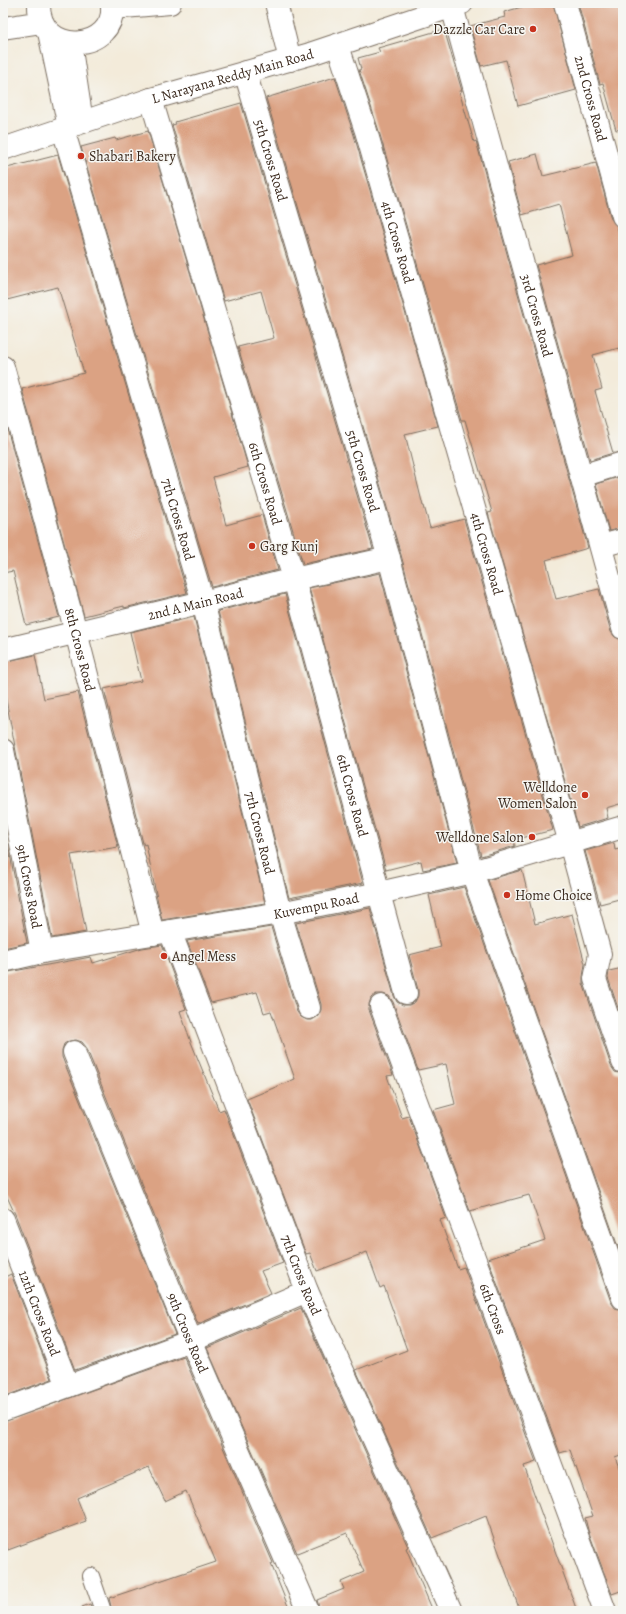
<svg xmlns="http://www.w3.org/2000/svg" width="626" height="1614" viewBox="0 0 626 1614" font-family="Alegreya,serif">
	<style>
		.building { fill: #dba283 }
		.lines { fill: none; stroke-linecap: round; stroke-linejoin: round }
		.lane-casing { stroke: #7b6e60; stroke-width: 18 }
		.street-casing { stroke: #7b6e60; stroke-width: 24 }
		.lane { stroke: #fff; stroke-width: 16 }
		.street { stroke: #fff; stroke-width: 22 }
		.poi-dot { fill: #c8321e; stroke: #f6f6f2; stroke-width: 1.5 }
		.labels { text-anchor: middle; stroke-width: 3; stroke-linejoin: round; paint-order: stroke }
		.poi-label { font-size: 14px; fill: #3b2a1e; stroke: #f6f6f2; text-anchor: start }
		.street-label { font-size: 14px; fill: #3b2a1e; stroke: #f6f6f2 }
	</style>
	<rect width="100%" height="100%" fill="#f6f6f2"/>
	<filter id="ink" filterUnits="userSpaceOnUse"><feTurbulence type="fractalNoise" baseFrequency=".025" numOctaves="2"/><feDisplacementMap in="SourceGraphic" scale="8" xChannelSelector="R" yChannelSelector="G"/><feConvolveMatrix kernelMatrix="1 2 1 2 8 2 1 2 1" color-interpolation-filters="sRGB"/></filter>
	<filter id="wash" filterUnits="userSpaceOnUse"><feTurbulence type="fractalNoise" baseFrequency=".012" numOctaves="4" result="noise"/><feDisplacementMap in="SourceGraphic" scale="16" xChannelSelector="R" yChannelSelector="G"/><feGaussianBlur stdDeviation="0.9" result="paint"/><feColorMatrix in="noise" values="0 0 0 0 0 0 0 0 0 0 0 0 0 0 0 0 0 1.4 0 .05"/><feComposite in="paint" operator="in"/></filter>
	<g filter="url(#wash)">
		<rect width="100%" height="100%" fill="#f3ebda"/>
		<g id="blocks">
			<!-- building -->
			<g class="building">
				<path d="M536,3h17l23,87 -58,16 -12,-46 -25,6 -11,-40 35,-9 -1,-5z"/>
				<path d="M578,3h45v126l-7,1 -13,-47 -3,1z"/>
				<path d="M444,29l18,62h-3l15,51 2,-1 112,407 -42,12 10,39 43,-10 12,43 4,5 8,3v163l-17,5 2,10 -30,9 -90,-314 4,-1 -27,-92h-3l-84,-292 -19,-58 2,-1 -3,-11 22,-6 -2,-4z"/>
				<path d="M335,77l19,58 84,291 -33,8 18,72h1l6,22 34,-9 89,311 -39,10 1,6 -34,10 -80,-301 -135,-457z"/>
				<path d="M241,103l132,446 -70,15 -65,-217 36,-9 -13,-47 -37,10 -52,-176 4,-1 -1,-2z"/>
				<path d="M148,131l100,336 -35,10 13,48 36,-10 16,55 -66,17 -131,-440 34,-9 1,2z"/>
				<path d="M537,154l6,22 53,-13 15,56 6,7 6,23v98l-30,8 9,34 -7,2 18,62 -23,7 -54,-195 36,-10 -13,-51 -37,11 -14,-53z"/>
				<path d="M58,155l129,438 -63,15v-2l-40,10 -62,-227 62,-16 -26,-86 -55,14v-132z"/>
				<path d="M3,414l56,203 -33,8 -13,-54 -10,2z"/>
				<path d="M619,477l4,13v38l-14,3 -13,-47z"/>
				<path d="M380,573l77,290 -34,7 -2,-9 -35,9 -77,-282z"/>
				<path d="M285,594l78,289 -74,15 -71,-287z"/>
				<path d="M194,617l71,286 -103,17 -7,-31 -9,-45 -2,1 -1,-2 -39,-154 37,-8 -11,-49z"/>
				<path d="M35,655l9,44 34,-7 40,155 -47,8 15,77 -34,6 -49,-254v-22z"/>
				<path d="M614,843l1,7 8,-2v50l-23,6 -15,-53z"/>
				<path d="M8,844l19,99 -24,5v-103z"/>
				<path d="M522,870l13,54 37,-10 13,50 -2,13v6l28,83 4,6 8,2v187l-135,-381z"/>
				<path d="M464,887l147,415 4,6 8,2v144l-8,3 8,21v112l-11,4 -24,-64 -3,-12 8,-2 -23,-66 -10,3 -72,-194 57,-19 -16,-45 -59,16 -37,-101 22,-6 -9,-40 -28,6 -25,-68 -4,-6 -6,-2h-7l-5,4 -2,6v6l24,65 -6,1 15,42 7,-2 37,102 -6,2 18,49 6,-2 72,195 -12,4 53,145h-57l-34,-95 -54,22 -76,-168 51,-20 -23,-64 -4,2 -13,-36 -50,19 -7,-18 -4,1 -59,-155 48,-20 -24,-68 -7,2 -7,-21 -46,11 -24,-62 84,-14 26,85 4,5 6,3h5l6,-4 3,-6v-6l-25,-81 74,-15 24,88 3,6 6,3h6l6,-3 3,-6v-6l-9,-35 32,-8 -12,-52z"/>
				<path d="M162,945l24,64 -6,2 11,31 28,69 5,-2 59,154 -22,8 10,22 -73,31 -112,-277 -4,-5 -6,-2 -7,1 -5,3 -2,6v7l113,277 -100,36 -60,-156 -12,-26v-215l88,-16 2,6 49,-15z"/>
				<path d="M623,968v55l-15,-45 1,-7z"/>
				<path d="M11,1274l41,105 -49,18v-119z"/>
				<path d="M301,1308l107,239 -2,1 27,63h-113l-3,-11 27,-11 -3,-7 23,-10 -17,-39 -50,20 -90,-205z"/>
				<path d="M184,1357l89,206 -2,1 19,47h-178l-3,-13 107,-36 -30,-71 -21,10 -16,-34 -72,31 9,23 -78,29 -5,-13v-115z"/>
				<path d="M90,1604l3,7h-11v-4z"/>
			</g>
		</g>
	</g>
	<g filter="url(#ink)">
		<use href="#blocks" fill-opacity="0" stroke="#7b6e60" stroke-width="1"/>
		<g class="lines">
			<!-- lane casing -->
			<g class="lane-casing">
				<path id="lane" d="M91,1576l12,35"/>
			</g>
			<!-- street casing -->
			<g class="street-casing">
				<g id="street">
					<path d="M39,3c-2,55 79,50 73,0"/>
					<path d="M276,3l14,57"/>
					<path id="s1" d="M451,3l172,625"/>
					<path id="s2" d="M565,3l58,213"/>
					<path d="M112,8l58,-5"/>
					<path d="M3,28l39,-6"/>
					<path d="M49,32l20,95"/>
					<path d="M70,43l12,79"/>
					<path id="s3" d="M338,46l28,85 204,712 30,111 -5,25 28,83"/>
					<path id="s4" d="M245,72l144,486 83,314 151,426"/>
					<path id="s5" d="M151,99l143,480 112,414"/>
					<path id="s6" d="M63,129l140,473 77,311 29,95"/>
					<path id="s7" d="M3,149l148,-50 159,-45 152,-51"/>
					<path id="s8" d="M3,367l73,265 77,302"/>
					<path d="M581,476l42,-13"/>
					<path d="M601,546l22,-6"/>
					<path id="s9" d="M3,650l200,-48 91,-23 95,-21"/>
					<path id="s10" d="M3,750l39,202"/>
					<path id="s11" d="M170,931l137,360 144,320"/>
					<path id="s12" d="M3,961l39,-9 238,-39 99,-20 93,-21 151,-45"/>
					<path id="s13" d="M381,1006l224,605"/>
					<path id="s14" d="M74,1052l117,289 117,270"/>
					<path id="s15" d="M3,1219l65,167"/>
					<path d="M3,1410l188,-69 116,-50"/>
				</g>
			</g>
			<!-- lane -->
			<use href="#lane" class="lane"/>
			<!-- street -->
			<use href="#street" class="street"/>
		</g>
	</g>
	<!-- markers -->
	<g class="poi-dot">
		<circle cx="533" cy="29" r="4"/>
		<circle cx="81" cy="156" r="4"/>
		<circle cx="252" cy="546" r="4"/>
		<circle cx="585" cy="795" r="4"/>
		<circle cx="532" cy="837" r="4"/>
		<circle cx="507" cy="895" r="4"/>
		<circle cx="164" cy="956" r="4"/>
	</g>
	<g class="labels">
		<!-- poi labels -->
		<g class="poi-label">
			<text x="525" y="34" text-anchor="end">Dazzle Car Care</text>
			<text x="89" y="161">Shabari Bakery</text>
			<text x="260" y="551">Garg Kunj</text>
			<text x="577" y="792" text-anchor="end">Welldone<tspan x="577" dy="16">Women Salon</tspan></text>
			<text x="524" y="842" text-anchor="end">Welldone Salon</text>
			<text x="515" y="900">Home Choice</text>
			<text x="172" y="961">Angel Mess</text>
		</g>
		<!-- street labels -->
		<g class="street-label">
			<text dy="5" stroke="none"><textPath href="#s7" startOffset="241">L Narayana Reddy Main Road</textPath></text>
			<text dy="5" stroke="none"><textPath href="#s2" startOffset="99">2nd Cross Road</textPath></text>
			<text dy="5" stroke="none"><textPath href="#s4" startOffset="92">5th Cross Road</textPath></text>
			<text dy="5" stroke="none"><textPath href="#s3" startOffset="205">4th Cross Road</textPath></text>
			<text dy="5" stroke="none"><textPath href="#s1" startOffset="324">3rd Cross Road</textPath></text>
			<text dy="5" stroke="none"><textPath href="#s4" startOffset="416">5th Cross Road</textPath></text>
			<text dy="5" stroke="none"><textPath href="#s5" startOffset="401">6th Cross Road</textPath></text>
			<text dy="5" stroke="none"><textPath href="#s6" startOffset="407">7th Cross Road</textPath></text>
			<text dy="5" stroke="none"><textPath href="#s3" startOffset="529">4th Cross Road</textPath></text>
			<text dy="5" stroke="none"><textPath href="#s9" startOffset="198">2nd A Main Road</textPath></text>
			<text dy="5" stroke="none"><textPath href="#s8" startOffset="293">8th Cross Road</textPath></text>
			<text dy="5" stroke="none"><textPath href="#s5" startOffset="725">6th Cross Road</textPath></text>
			<text dy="5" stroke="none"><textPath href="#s6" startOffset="731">7th Cross Road</textPath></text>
			<text dy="5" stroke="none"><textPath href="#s10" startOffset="139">9th Cross Road</textPath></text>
			<text dy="5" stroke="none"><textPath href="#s12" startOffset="318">Kuvempu Road</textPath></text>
			<text dy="5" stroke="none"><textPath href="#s11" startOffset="368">7th Cross Road</textPath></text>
			<text dy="5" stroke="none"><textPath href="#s13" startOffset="323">6th Cross</textPath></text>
			<text dy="5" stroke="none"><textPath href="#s15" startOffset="101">12th Cross Road</textPath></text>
			<text dy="5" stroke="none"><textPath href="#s14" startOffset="303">9th Cross Road</textPath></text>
		</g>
	</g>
	<!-- margin -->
	<rect width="626" height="1614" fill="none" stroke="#f6f6f2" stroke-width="16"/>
</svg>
